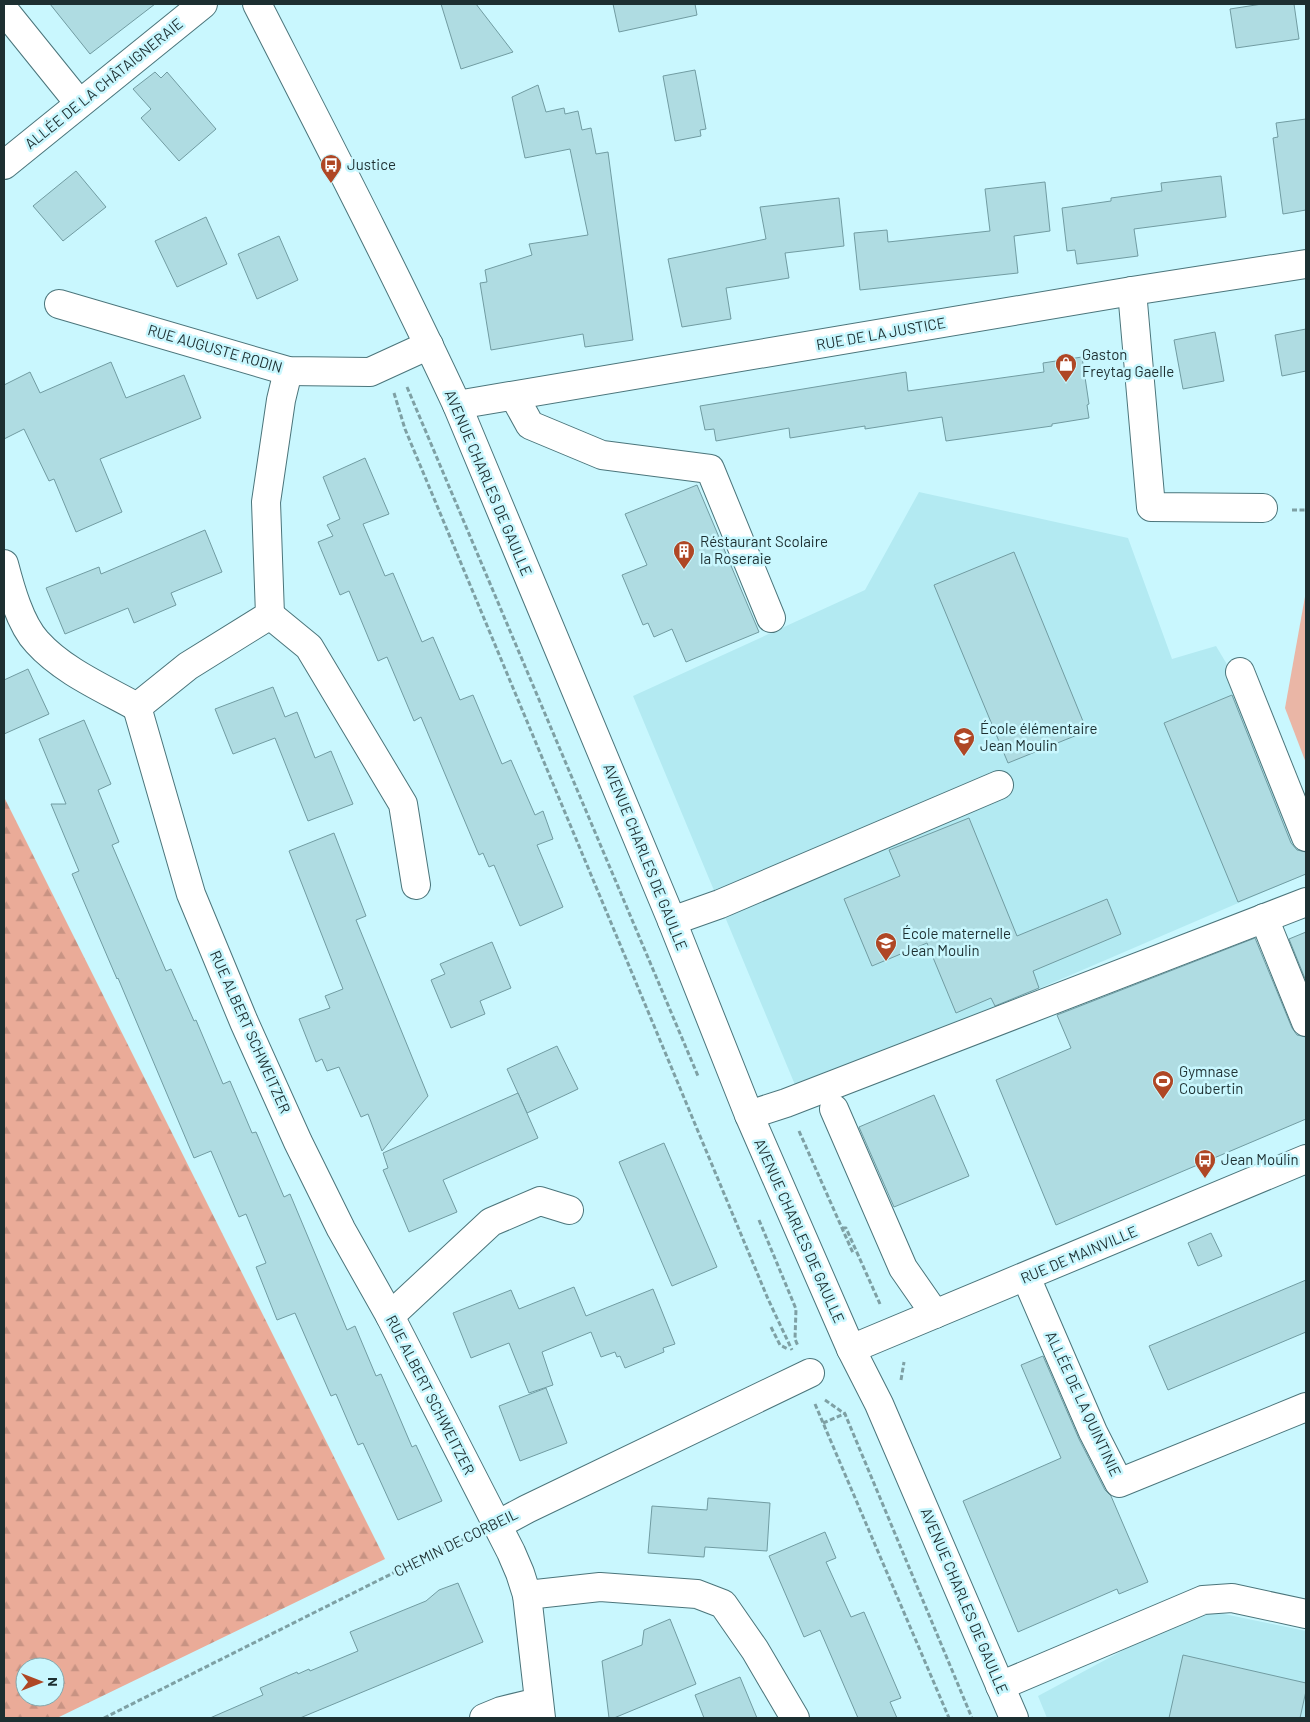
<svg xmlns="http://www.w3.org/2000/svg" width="1310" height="1722" viewBox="0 0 1310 1722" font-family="Barlow,sans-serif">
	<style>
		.built { fill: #b3eaf2 }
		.grass { fill: #eab6a6 }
		.forest { fill: url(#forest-firs); fill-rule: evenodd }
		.building { fill: #afdce2; stroke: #719ca2 }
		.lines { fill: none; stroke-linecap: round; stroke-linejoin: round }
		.minor-casing { stroke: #4b757b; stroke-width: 30 }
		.major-casing { stroke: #4b757b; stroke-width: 30 }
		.path { stroke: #7ea0a4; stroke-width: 3; stroke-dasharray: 5 2.5; stroke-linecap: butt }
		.minor { stroke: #fff; stroke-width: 28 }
		.major { stroke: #fff; stroke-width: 28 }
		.labels { text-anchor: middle; stroke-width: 5; stroke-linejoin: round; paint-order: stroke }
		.street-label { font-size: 15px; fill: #1d2f31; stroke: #c9f7fe }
		.poi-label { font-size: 15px; fill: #1d2f31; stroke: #c9f7fe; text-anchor: start }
	</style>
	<defs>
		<pattern id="forest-firs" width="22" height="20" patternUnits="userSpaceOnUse" patternTransform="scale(1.25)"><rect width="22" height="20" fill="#eaab98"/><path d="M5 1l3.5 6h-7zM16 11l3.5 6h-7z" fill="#c89383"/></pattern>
	</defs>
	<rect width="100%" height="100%" fill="#c9f7fe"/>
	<!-- built -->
	<g class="built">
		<path d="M919,492l209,46 44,121 44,-13 27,45 63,154v29l-508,218 -165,-396 232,-106z"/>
		<path d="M1200,1609l106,22v87h-259l-9,-22z"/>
	</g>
	<!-- grass -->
	<path class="grass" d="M1306,591v172l-21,-55z"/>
	<!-- forest -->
	<path class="forest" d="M4,797l381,762 -328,159h-53zM25,1667h30v30h-30z"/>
	<!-- building -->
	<g class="building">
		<path d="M50,4h105l-65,50z"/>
		<path d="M441,4h35l37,48 -52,17z"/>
		<path d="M613,4h82l2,11 -78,17z"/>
		<path d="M1262,4h32l5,35 -63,9 -6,-39z"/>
		<path d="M695,70l11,59 -6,1 1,6 -26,5 -12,-65z"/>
		<path d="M155,72l6,6 6,-6 49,57 -37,32 -38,-43 10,-9 -18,-20z"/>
		<path d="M538,85l8,27 18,-4 1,6 13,-3 4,19 9,-2 5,26 12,-2 25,188 -48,7 -2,-13 -92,16 -11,-67 7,-1 -2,-12 47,-15 -3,-11 59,-9 -18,-86 -45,9 -13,-61z"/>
		<path d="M1306,119v91l-23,4 -10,-76 5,-1 -2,-14z"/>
		<path d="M76,171l30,36 -43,34 -30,-35z"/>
		<path d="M1221,176l5,41 -92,12 4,27 -61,8 -2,-14 -8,1 -5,-43 49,-7v-3l51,-7 -1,-8z"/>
		<path d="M1045,182l5,49 -36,5 4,37 -158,17 -6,-57 33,-3 1,12 102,-11 -5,-42z"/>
		<path d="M839,198l5,48 -59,7 4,25 -63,10 5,31 -49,8 -14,-68 98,-20 -6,-32z"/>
		<path d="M206,217l21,47 -50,23 -22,-46z"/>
		<path d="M279,236l19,44 -41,19 -19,-45z"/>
		<path d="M1306,329v42l-24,5 -7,-41z"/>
		<path d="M1215,332l9,49 -41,8 -9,-49z"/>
		<path d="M1082,357l7,47 -2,1 2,13 -37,6v2l-106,15 -4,-24 -77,12v-3l-75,12 -1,-10 -73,13 -2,-12 -9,1 -5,-24 206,-34 2,19 136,-19 -1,-9z"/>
		<path d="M111,362l15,36 58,-23 17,43 -101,41 22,53 -46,20 -22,-53 -5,2 -25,-52 -20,10v-54l26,-13 10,21z"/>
		<path d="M365,458l24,56 -26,10 22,52 8,-3 29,69 11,-5 27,63 13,-5 29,69 9,-4 24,55 8,-4 10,28 -16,6 26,62 -43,19 -26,-61 -5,2 -6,-14 -4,2 -58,-138 -7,4 -27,-64 -9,4 -29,-70 -9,4 -22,-53 15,-6 -6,-11 13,-6 -17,-42z"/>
		<path d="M697,485l62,147 -73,30 -14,-33 -18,8 -6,-14 -5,2 -21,-50 25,-10 -22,-51z"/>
		<path d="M205,530l17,42 -51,21 5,12 -42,18 -6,-15 -63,26 -19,-46 53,-21 2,7z"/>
		<path d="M1014,552l73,179 -79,32 -74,-178z"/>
		<path d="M28,669l21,45 -45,20v-54z"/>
		<path d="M273,687l12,30 12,-5 18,46 16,-7 22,53 -45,17 -33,-83 -42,16 -18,-45z"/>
		<path d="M1232,695l59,148 6,7 9,2v22l-68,28 -74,-179z"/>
		<path d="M84,720l27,64 -13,6 21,52 -7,3 54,126 5,-2 23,52 2,-1 27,64 7,-3 22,52 4,-1 28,65 6,-3 57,136 8,-4 21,50 5,-2 31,73 4,-2 26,56 -44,19 -35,-77 -5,2 -22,-51 -5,2 -36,-83 -18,7 -21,-53 10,-4 -20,-49 -7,3 -28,-66 -17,7 -76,-180 -1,1 -45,-105 7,-3 -28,-67h15l-27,-65z"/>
		<path d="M969,818l48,118 90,-37 14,35 -88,37 6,17 -44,18 -4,-8 -35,15 -29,-70 -55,23 -28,-67 56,-23 -11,-26z"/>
		<path d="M334,833l32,83 -10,4 72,176 -46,55 -14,-37 -7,3 -22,-50 -12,4 -5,-12 -6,3 -17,-43 31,-11 -5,-12 18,-7 -54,-138z"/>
		<path d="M1306,932v49l-17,-42z"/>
		<path d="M1255,938l37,90 5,7 9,2v82l-250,106 -60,-145 75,-32 -14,-33z"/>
		<path d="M492,942l19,46 -31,13 5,13 -34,14 -20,-48 14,-6 -5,-10z"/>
		<path d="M557,1046l21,43 -51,24 -20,-44z"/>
		<path d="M518,1093l20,45 -95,42 14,32 -48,20 -26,-62 5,-2 -5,-15z"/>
		<path d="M934,1095l35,81 -75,31 -35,-80z"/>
		<path d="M664,1143l53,124 -45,19 -53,-124z"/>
		<path d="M1211,1233l11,23 -24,10 -10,-23z"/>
		<path d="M1306,1280v52l-138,58 -19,-44z"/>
		<path d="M574,1287l12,29 67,-27 22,55 -12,4 1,4 -39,16 -5,-12 -3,1 -2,-5 -14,5 -10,-25 -49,20 11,33 -24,8 -20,-50 -38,15 -18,-45 58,-23 8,19z"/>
		<path d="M1043,1356l36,83 26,51 6,6 37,86 -29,12 -2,-5 -99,43 -55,-131 98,-43 -40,-93z"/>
		<path d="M546,1388l21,55 -47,18 -21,-55z"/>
		<path d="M708,1498l62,5 -3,48 -62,-4 -1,10 -56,-4 4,-47 55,4z"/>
		<path d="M825,1532l11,26 -10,4 25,55 13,-5 37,86 -11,4 7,16h-39l-38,-88 -16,7 -35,-81z"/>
		<path d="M458,1583l25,59 -183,76h-90l53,-23 -3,-7 37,-16 1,2 11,-5 1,2 48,-20 -8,-19 76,-31 13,-11z"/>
		<path d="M670,1619l26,65 -82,34h-5l-7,-57 40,-16 2,-15z"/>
		<path d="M1183,1655l123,28v8l-6,27h-131z"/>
		<path d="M740,1677l17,41h-53l-9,-23z"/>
	</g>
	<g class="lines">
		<!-- minor casing -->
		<g class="minor-casing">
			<g id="minor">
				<path d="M4,10l75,93"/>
				<path d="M4,165l199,-161"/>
				<path d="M1132,291l19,216 112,1"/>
				<path d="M59,304l229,67 82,1 59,-27"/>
				<path d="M288,371l-7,29 -15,102 4,113 -82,51 -51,41 54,187 53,128 54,120 43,87 49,87 121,236 9,21 7,22 14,123"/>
				<path d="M514,396l16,29 72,30 108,14 61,149"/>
				<path d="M457,405l675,-114 174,-27"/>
				<path d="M4,564c6,23 16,60 33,78 26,29 66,46 100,65"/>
				<path d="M270,615l39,32 94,157 13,81"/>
				<path d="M1240,672l66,165"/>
				<path d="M1264,918l42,104"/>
				<path d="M672,921l48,-17 279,-119"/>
				<path d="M834,1109l69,159 32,46"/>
				<path d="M749,1115l37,-12 520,-201"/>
				<path d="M1026,1277l67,155 26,51 187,-76"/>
				<path d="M390,1316l101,-94 49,-21 29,9"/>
				<path d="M851,1349l455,-190"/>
				<path d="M497,1525l30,-16 283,-136"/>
				<path d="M527,1595l73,-8 97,7 26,10 32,46 40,68"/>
				<path d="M1000,1686l203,-86 29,-2 74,16"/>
				<path d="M484,1718l17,-7 37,-9"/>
			</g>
		</g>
		<!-- major casing -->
		<g class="major-casing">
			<path id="major" d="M257,4c68,133 137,266 200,401l215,516 77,194 102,234 28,55 135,314"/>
		</g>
		<!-- path -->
		<g class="path">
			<path d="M407,387l291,689"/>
			<path d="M394,393l11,36 363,870 24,51"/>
			<path d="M1292,510h14"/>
			<path d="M799,1131l54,122"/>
			<path d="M759,1220l37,89 -1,30 3,7"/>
			<path d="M842,1228h4l34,76"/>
			<path d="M771,1327l9,18 8,4"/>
			<path d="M901,1380l3,-18"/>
			<path d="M825,1400l20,14 127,304"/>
			<path d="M815,1404l134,314"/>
			<path d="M823,1423l23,-10"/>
			<path d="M104,1718l335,-168 30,-13"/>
		</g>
		<!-- minor -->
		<use href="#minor" class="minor"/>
		<!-- major -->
		<use href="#major" class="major"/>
	</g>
	<!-- icons -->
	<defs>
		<g id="bus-pin" transform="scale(1.125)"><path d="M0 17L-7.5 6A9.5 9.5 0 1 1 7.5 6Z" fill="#af4725" stroke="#c9f7fe"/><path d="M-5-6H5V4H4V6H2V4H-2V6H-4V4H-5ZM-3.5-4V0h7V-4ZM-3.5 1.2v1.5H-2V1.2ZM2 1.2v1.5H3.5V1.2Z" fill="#fff"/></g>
		<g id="shop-pin" transform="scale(1.125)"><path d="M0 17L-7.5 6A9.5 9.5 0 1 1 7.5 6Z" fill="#af4725" stroke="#c9f7fe"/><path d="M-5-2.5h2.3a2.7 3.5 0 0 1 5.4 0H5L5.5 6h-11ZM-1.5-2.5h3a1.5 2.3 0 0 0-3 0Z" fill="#fff"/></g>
		<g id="building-pin" transform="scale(1.125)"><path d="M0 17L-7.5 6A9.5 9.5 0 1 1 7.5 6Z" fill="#af4725" stroke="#c9f7fe"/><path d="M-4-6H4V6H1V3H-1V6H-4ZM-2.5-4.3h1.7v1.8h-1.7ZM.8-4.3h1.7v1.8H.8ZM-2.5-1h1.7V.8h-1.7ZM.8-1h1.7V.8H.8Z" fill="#fff"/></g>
		<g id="school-pin" transform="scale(1.125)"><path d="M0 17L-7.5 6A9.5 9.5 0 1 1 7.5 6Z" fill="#af4725" stroke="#c9f7fe"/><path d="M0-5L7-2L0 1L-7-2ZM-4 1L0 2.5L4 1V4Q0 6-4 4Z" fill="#fff"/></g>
		<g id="stadium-pin" transform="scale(1.125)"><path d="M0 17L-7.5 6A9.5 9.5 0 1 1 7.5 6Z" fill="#af4725" stroke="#c9f7fe"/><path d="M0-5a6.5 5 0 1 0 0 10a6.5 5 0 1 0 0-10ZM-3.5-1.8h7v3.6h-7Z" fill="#fff"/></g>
	</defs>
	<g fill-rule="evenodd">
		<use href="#bus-pin" x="331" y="165"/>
		<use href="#shop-pin" x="1066" y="364"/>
		<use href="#building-pin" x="684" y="551"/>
		<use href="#school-pin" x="964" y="738"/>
		<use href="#school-pin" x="886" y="943"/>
		<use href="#stadium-pin" x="1163" y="1081"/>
		<use href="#bus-pin" x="1205" y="1160"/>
	</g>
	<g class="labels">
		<!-- street labels -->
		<g class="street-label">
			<text transform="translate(104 84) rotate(-39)" y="5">ALLÉE DE LA CHÂTAIGNERAIE</text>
			<text transform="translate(881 334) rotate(-10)" y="5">RUE DE LA JUSTICE</text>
			<text transform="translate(215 349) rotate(16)" y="5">RUE AUGUSTE RODIN</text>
			<text transform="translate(488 483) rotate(67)" y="5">AVENUE CHARLES DE GAULLE</text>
			<text transform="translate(645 857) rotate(68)" y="5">AVENUE CHARLES DE GAULLE</text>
			<text transform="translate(250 1032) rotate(66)" y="5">RUE ALBERT SCHWEITZER</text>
			<text transform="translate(799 1231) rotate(66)" y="5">AVENUE CHARLES DE GAULLE</text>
			<text transform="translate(1079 1255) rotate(-23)" y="5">RUE DE MAINVILLE</text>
			<text transform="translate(430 1395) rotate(63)" y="5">RUE ALBERT SCHWEITZER</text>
			<text transform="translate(1083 1404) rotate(65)" y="5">ALLÉE DE LA QUINTINIE</text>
			<text transform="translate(456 1543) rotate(-26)" y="5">CHEMIN DE CORBEIL</text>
			<text transform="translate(964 1601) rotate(67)" y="5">AVENUE CHARLES DE GAULLE</text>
		</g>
		<!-- poi labels -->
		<g class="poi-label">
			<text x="347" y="170">Justice</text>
			<text x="1082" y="360">Gaston<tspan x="1082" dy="17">Freytag Gaelle</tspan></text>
			<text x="700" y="547">Réstaurant Scolaire<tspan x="700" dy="17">la Roseraie</tspan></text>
			<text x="980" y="734">École élémentaire<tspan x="980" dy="17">Jean Moulin</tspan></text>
			<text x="902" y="939">École maternelle<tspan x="902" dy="17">Jean Moulin</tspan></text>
			<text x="1179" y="1077">Gymnase<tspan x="1179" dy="17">Coubertin</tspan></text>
			<text x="1221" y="1165">Jean Moulin</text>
		</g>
	</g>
	<!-- border -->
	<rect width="1310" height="1722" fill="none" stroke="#1d2f31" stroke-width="10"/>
	<!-- north arrow -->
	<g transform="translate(40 1682) rotate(90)"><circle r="24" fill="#c9f7fe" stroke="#84a7ac"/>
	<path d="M0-4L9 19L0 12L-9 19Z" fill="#af4725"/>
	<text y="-8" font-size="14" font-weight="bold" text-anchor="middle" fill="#1d2f31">N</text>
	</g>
</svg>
